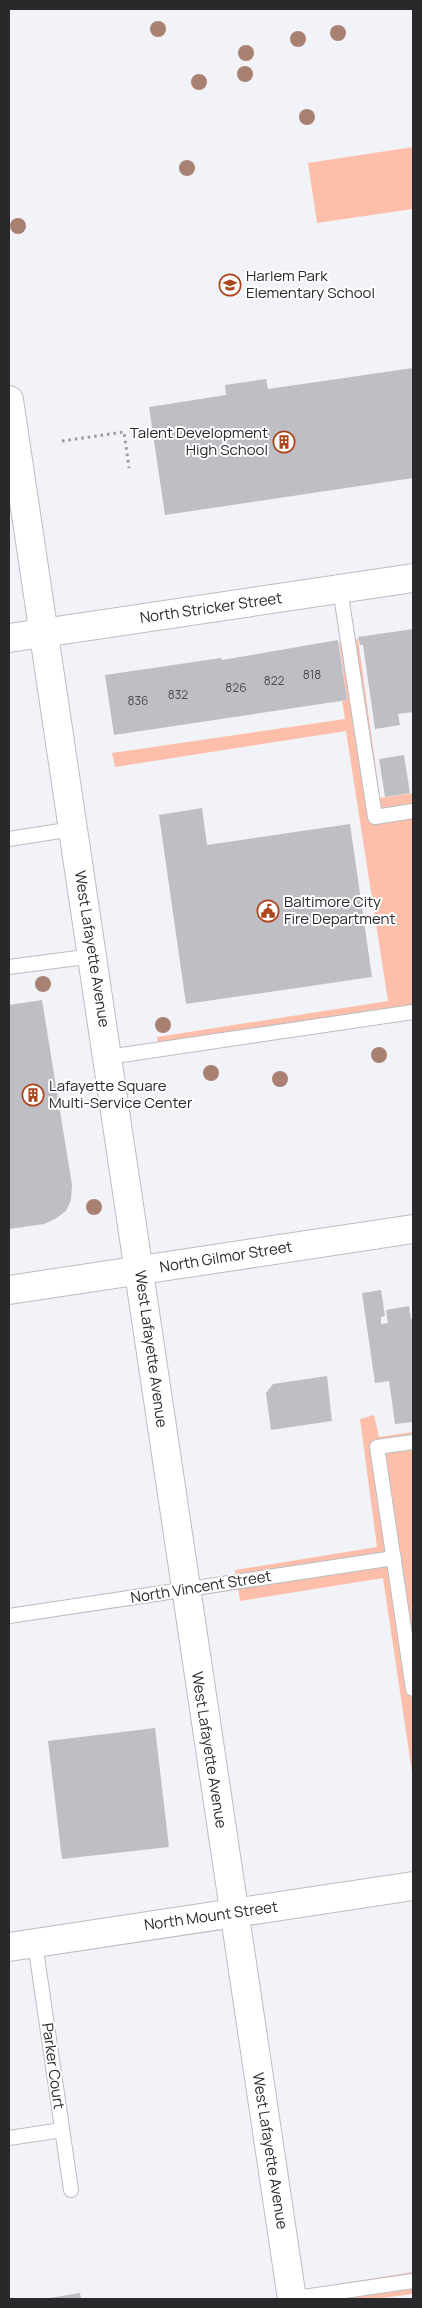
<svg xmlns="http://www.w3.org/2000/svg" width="422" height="2308" viewBox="0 0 422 2308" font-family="Manrope,sans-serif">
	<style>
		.green { fill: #febfaa }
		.building { fill: #bebfc5 }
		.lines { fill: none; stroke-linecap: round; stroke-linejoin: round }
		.lane-casing { stroke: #bbbdc2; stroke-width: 16 }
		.street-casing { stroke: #bbbdc2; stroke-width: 30 }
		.secondary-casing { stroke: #bbbdc2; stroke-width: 30 }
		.path { stroke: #989a9e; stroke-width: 3; stroke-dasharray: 2.5 4; stroke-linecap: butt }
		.lane { stroke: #fff; stroke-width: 14 }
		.street { stroke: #fff; stroke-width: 28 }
		.secondary { stroke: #fff; stroke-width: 28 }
		.tree { fill: #a88172 }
		.labels { text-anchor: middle; stroke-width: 4; stroke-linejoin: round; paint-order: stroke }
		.number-label { font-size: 12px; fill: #4e4e52 }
		.poi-label { font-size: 15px; fill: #28292b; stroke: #fff; text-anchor: start }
		.street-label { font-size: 15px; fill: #28292b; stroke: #fff }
	</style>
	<rect width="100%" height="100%" fill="#f1f3f9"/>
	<!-- green -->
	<g class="green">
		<path d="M413,147v62l-96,14 -9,-60z"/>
		<path d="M358,639l22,159 33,-5v222l-255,38 -1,-16 231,-36 -42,-270 -231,36 -3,-14 233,-34 -3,-18 5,-1 -8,-58z"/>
		<path d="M374,1415l5,22 34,-5v347l-30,-201 -143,23 -5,-31 142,-23 -17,-128z"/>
		<path d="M413,2272v22l-40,5h-25l-3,-16z"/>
	</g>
	<!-- building -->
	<g class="building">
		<path d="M413,368v110l-248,37 -16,-108 77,-12 -1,-10 41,-6 2,10z"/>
		<path d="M413,629v83l-15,2 2,11 -25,4 -12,-84h-3l-2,-8z"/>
		<path d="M338,640l9,60 -233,35 -9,-60 116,-17 1,2z"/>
		<path d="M404,755l6,38 -25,4 -6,-38z"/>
		<path d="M202,808l5,37 143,-21 22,153 -186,27 -27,-189z"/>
		<path d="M42,1000l30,185 -1,15 -5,11 -11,8 -11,5 -35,5v-224z"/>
		<path d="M381,1290l4,26 -4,1v7l7,-1 -2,-13 23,-4 2,13h2v103l-18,2 -6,-43 -14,2 -13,-90z"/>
		<path d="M327,1376l5,45 -61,9 -5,-37 7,-9z"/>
		<path d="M155,1728l14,119 -107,12 -14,-118z"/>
		<path d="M80,2293l1,6h-31v-1z"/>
	</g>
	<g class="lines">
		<!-- lane casing -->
		<g class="lane-casing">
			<g id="lane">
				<path d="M340,589l35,228 38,-6"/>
				<path d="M9,839l64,-10"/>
				<path d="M9,967l84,-11"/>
				<path d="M108,1057l305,-45"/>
				<path d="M413,1442l-36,5 36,242"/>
				<path d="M9,1616l385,-58"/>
				<path d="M35,1943l36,247"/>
				<path d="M9,2138l53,-8"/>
				<path d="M289,2299l124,-18"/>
			</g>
		</g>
		<!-- street casing -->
		<g class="street-casing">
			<g id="street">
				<path d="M9,638l404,-60"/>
				<path d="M9,1290l404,-61"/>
				<path d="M9,1947l404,-61"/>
			</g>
		</g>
		<!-- secondary casing -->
		<g class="secondary-casing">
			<path id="secondary" d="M9,400l283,1899"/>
		</g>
		<!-- path -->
		<path class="path" d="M62,441l62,-9 5,36"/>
		<!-- lane -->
		<use href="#lane" class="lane"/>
		<!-- street -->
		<use href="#street" class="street"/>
		<!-- secondary -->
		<use href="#secondary" class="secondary"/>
	</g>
	<!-- trees -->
	<g class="tree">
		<circle cx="158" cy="29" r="8"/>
		<circle cx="338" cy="33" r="8"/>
		<circle cx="298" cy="39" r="8"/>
		<circle cx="246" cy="53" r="8"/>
		<circle cx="245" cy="74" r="8"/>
		<circle cx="199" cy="82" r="8"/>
		<circle cx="307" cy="117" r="8"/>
		<circle cx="187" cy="168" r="8"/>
		<circle cx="18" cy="226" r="8"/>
		<circle cx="43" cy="984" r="8"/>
		<circle cx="163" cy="1025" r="8"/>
		<circle cx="379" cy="1055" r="8"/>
		<circle cx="211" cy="1073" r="8"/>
		<circle cx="280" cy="1079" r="8"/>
		<circle cx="94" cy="1207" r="8"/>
	</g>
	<!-- icons -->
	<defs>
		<g id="school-ring" transform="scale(1.125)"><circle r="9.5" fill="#fff" stroke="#ad461f" stroke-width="1.5"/><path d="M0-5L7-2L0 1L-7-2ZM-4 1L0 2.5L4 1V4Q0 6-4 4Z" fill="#ad461f"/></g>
		<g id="building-ring" transform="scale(1.125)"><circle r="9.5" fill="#fff" stroke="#ad461f" stroke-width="1.5"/><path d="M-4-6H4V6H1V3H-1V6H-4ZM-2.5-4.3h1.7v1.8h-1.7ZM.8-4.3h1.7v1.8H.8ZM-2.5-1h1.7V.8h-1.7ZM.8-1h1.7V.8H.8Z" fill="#ad461f"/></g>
		<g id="civic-ring" transform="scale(1.125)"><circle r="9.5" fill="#fff" stroke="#ad461f" stroke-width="1.5"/><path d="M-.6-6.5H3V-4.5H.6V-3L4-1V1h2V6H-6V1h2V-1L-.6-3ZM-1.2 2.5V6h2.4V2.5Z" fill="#ad461f"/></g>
	</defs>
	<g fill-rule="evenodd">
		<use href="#school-ring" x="230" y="285"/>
		<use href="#building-ring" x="284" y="442"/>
		<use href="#civic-ring" x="268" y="911"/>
		<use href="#building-ring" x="33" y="1095"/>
	</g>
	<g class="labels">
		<!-- number labels -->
		<g class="number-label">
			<text x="312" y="679">818</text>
			<text x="274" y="685">822</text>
			<text x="236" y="692">826</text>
			<text x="178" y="699">832</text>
			<text x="138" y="705">836</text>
		</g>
		<!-- poi labels -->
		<g class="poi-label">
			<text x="246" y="281">Harlem Park<tspan x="246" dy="17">Elementary School</tspan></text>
			<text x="268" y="438" text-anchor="end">Talent Development<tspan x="268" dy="17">High School</tspan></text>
			<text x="284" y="907">Baltimore City<tspan x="284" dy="17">Fire Department</tspan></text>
			<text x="49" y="1091">Lafayette Square<tspan x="49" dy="17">Multi-Service Center</tspan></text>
		</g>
		<!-- street labels -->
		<g class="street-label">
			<text transform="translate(211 608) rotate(-8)" y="5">North Stricker Street</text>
			<text transform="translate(92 949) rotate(81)" y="5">West Lafayette Avenue</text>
			<text transform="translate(226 1257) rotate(-9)" y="5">North Gilmor Street</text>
			<text transform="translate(151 1349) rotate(82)" y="5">West Lafayette Avenue</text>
			<text transform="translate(201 1587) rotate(-9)" y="5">North Vincent Street</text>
			<text transform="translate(209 1750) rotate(81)" y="5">West Lafayette Avenue</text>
			<text transform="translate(211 1916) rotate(-8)" y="5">North Mount Street</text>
			<text transform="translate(53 2066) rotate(82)" y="5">Parker Court</text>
			<text transform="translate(270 2151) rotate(81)" y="5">West Lafayette Avenue</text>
		</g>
	</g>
	<!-- border -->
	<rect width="422" height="2308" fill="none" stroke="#28292b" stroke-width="20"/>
</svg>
